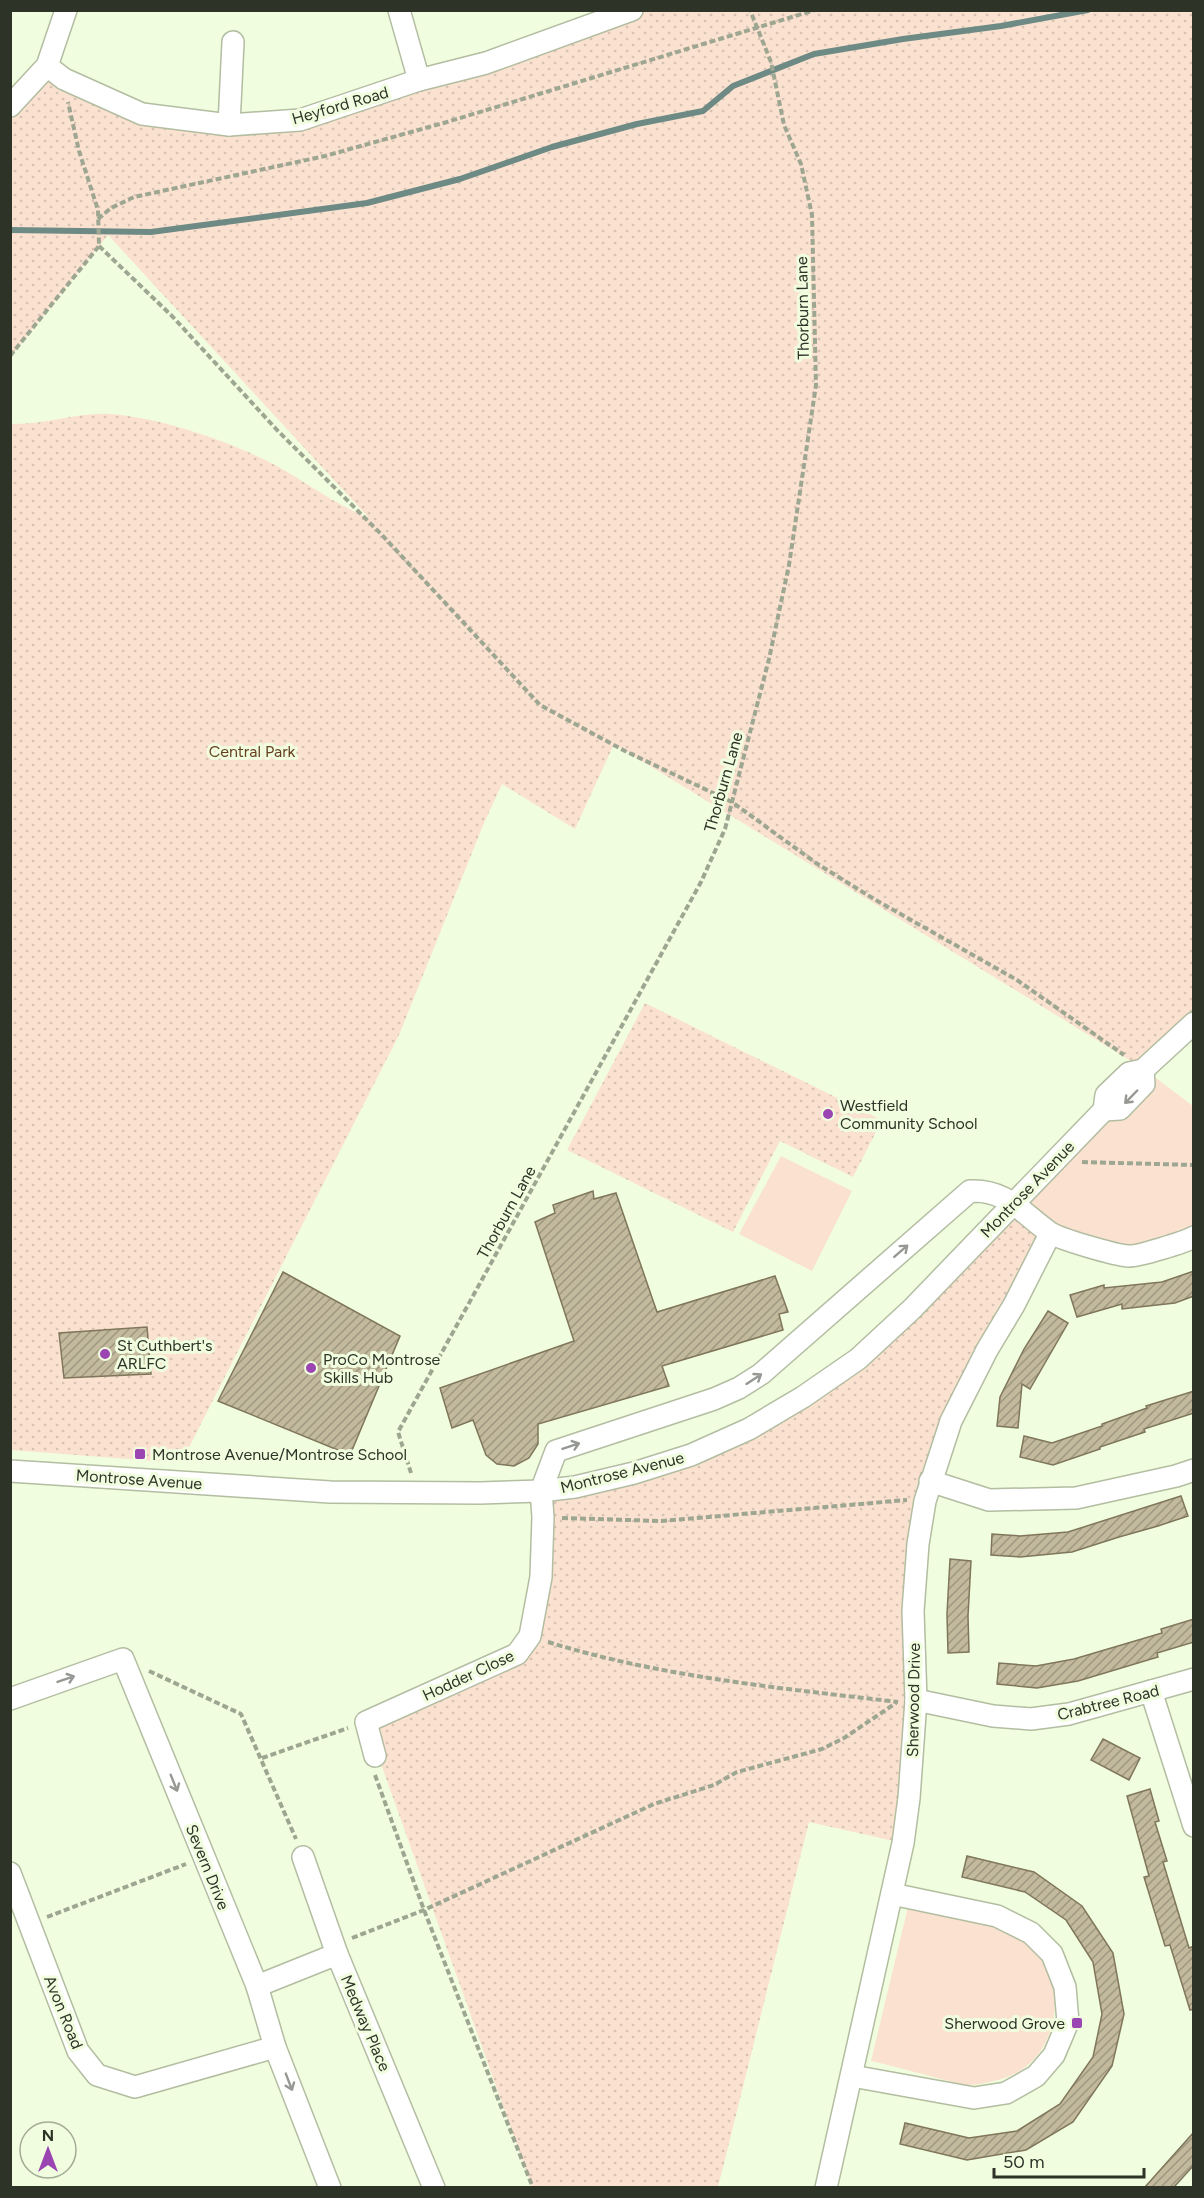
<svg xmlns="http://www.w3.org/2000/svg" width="1204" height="2198" viewBox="0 0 1204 2198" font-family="Figtree,sans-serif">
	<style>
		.grass { fill: #fbe2d0 }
		.park { fill: url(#park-dots) }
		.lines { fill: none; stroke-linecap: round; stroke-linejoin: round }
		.stream { stroke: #6e8a85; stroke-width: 6 }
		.building { fill: url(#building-hatch); stroke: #7f765b; stroke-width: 1.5 }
		.minor-casing { stroke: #b2bda1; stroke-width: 24 }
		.path { stroke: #9da690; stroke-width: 4; stroke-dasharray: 6 3; stroke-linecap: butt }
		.minor { stroke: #fff; stroke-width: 21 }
		.oneway { stroke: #969993 }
		.poi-dot { fill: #9b45b2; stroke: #f1fddf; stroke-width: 2 }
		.labels { text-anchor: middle; stroke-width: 6; stroke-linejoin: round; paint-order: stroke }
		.street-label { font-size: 16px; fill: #2e3327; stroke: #f1fddf }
		.park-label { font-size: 16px; fill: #653f1f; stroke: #f1fddf }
		.poi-label { font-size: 16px; fill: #2e3327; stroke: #f1fddf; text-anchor: start }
	</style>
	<defs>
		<pattern id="park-dots" width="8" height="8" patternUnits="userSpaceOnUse" patternTransform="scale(1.5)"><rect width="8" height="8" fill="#fbe2d0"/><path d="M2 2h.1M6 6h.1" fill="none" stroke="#d7c2b3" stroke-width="1.8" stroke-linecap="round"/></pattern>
		<pattern id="building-hatch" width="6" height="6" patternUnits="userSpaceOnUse" patternTransform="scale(1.5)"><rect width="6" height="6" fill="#c3ba9d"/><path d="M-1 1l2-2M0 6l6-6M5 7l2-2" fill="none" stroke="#9f9880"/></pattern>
	</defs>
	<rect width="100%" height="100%" fill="#f1fddf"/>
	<!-- grass -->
	<g class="grass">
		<path d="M1144,1069l49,37v125l-83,22 -96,-50z"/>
		<path d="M781,1156l71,35 -40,80 -73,-37z"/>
		<path d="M908,1907c36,8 101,15 127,43 30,32 25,87 -7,115 -15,13 -41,19 -60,20 -10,0 -21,-5 -31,-7 -22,-6 -44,-12 -66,-17z"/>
	</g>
	<!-- park -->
	<g class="park">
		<path d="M616,11h577v1010l-49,48 -530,-325 -39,85 -73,-45 -18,39 -85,212 -218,428 -170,-13v-1026c34,1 66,-12 100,-10 51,4 121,28 166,52 28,16 63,41 92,52l-261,-283 -97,121 -1,-257 37,-33 95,48 158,6z"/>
		<path d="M645,1003l237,117 -29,57 -73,-36 -47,91 -166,-82z"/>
		<path d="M1014,1203l36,31 -63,116 -69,194 -15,299 -94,-21 -91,365h-186l-166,-465 156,-75 19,-156 150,-36 167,-96z"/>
	</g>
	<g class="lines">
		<!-- stream -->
		<path class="stream" d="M10,230l141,2 216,-29 93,-24 92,-32 85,-23 66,-13 30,-25 81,-32 89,-15 98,-13 87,-16"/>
	</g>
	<!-- building -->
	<g class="building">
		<path d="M593,1191l1,8 22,-6 41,119 118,-36 13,36 -9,2 4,16 -121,36 7,20 -131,38v20l-9,14 -15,8 -17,-2 -11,-9 -13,-35 -21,8 -12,-40 134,-47 -39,-119 20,-9 -2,-8z"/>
		<path d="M1194,1271v25l-19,7 -36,4 -17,2v-5l-45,13 -7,-22 34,-10v3l58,-6z"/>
		<path d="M283,1272l117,64 -50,119 -132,-54z"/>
		<path d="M1048,1311l20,12 -38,66 -8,-5 -4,44 -21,-2 3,-29 24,-48z"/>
		<path d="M147,1327l4,47 -87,4 -5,-45z"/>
		<path d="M1194,1391v22l-50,16 1,3 -45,15v2l-47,16 -33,-8 4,-21 28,7 50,-17v-2l45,-16 -1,-2z"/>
		<path d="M1181,1496l7,20 -30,10 -39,11 -47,15 -52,5 -29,-2 1,-21 28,2 48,-4z"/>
		<path d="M950,1559l21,2 -3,55 1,36 -21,1 -1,-39z"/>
		<path d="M1194,1619v23l-37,11 1,4 -80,24 -41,7 -40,-4 2,-21 37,3 38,-7 88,-26 -1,-4z"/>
		<path d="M1103,1739l37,19 -11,22 -38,-20z"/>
		<path d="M1150,1789l9,32 -4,1 12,39 -4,1 26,86 5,-2v63l-4,1 -20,-65 -5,1 -21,-69 5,-1 -22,-80z"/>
		<path d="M967,1856l67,16 48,34 31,47 11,61 -12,52 -39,56 -47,28 -59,10 -67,-16 5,-21 64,15 48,-7 43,-27 33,-47 9,-43 -9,-52 -27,-42 -41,-28 -63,-15z"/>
		<path d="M1194,2132v33l-20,22h-29z"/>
	</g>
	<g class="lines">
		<!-- minor casing -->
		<g class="minor-casing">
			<g id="minor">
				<path d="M399,10l20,70"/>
				<path d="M47,66l17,13 78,35 87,11 71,-5 119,-40 67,-17 146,-53"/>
				<path d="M10,106l37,-40 19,-56"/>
				<path d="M229,125l4,-83"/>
				<path d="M1104,1110l16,-1 24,-25 -1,-14"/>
				<path d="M10,1471l320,21 150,1 61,-2 34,-4 59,-14 57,-18 58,-26 54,-32 55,-38 54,-50 192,-199 2,-15 23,-22 14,-3 51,-47"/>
				<path d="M930,1481l59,19 87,-2 100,-22 18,-6"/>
				<path d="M1151,1691l43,135"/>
				<path d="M10,1699l113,-40 134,327 18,61 55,141"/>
				<path d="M916,1700l77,16 38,3 38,-5 125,-35"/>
				<path d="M375,1756l-9,-34 151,-68 13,-18 11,-59 2,-60 -2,-26 15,-40 158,-52 25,-11 22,-14 209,-183c36,-2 52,22 79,41 10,7 66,23 79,24 9,1 57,-14 66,-19"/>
				<path d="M303,1857l34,97 97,234"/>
				<path d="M10,1873l68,178 19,24 38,12 140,-40"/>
				<path d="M257,1986l80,-32"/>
				<path d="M852,2076l122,22 32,-5 30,-17 18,-21 14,-33 -3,-35 -13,-33 -21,-21 -34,-17 -105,-22"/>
				<path d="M826,2188l77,-345 6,-45 7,-98 -3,-89 5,-67 7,-43 26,-80 36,-71 27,-45 36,-71"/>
			</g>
		</g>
		<!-- path -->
		<g class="path">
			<path d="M98,219l13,-11 23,-11 191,-41 122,-34 368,-112"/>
			<path d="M99,246l73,70 105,114 105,105 158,170 85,46 107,51 84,61 58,36 143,81 107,75"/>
			<path d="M10,356l89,-110 -1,-36 -19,-59 -11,-49"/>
			<path d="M1082,1162l112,3"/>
			<path d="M411,1473l-13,-41 303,-550 24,-53 44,-170 20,-94 27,-180 -4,-170 -11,-51 -17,-39 -13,-63 -21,-52"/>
			<path d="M562,1518l99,3 246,-21"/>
			<path d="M548,1642c113,35 232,46 350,60"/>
			<path d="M149,1671l92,43 55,125"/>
			<path d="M262,1758l86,-30"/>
			<path d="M375,1775l49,135 109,278"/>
			<path d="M47,1917l139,-53"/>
			<path d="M352,1938l72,-28 230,-106 60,-19 23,-13 85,-23 22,-11 52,-35"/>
		</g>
		<!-- minor -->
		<use href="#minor" class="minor"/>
	</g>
	<!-- one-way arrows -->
	<defs><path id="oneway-shaft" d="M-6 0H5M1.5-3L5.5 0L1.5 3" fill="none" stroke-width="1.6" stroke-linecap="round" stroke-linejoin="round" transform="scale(1.5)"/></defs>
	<g class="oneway">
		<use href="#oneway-shaft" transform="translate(1131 1097) rotate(134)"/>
		<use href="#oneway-shaft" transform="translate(901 1251) rotate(-41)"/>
		<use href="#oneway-shaft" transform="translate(754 1379) rotate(-33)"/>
		<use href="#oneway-shaft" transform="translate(571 1446) rotate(-18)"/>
		<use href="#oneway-shaft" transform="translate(66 1679) rotate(-19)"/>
		<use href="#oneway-shaft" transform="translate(174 1783) rotate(68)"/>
		<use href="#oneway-shaft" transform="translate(289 2082) rotate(69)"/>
	</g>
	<!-- markers -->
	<g class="poi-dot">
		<circle cx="828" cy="1114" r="6"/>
		<circle cx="105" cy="1354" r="6"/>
		<circle cx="311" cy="1368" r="6"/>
		<rect x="134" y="1448" width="12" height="12" rx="3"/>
		<rect x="1071" y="2017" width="12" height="12" rx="3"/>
	</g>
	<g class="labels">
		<!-- street labels -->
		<g class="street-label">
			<text transform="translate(340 105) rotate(-16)" y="6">Heyford Road</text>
			<text transform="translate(802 308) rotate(-91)" y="6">Thorburn Lane</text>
			<text transform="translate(723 782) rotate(-74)" y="6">Thorburn Lane</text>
			<text transform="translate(1027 1189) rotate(-46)" y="6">Montrose Avenue</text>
			<text transform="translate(506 1212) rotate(-61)" y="6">Thorburn Lane</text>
			<text transform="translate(622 1472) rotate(-14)" y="6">Montrose Avenue</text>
			<text transform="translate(139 1479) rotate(4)" y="6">Montrose Avenue</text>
			<text transform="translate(468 1675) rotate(-25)" y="6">Hodder Close</text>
			<text transform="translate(913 1700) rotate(-89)" y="6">Sherwood Drive</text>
			<text transform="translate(1108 1702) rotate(-14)" y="6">Crabtree Road</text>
			<text transform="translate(208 1867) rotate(68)" y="6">Severn Drive</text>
			<text transform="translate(64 2012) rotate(68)" y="6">Avon Road</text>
			<text transform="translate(366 2023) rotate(67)" y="6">Medway Place</text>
		</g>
		<!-- park labels -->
		<g class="park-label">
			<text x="252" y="757">Central Park</text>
		</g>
		<!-- poi labels -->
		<g class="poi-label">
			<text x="840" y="1111">Westfield<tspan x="840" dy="18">Community School</tspan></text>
			<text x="117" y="1351">St Cuthbert's<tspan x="117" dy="18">ARLFC</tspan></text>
			<text x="323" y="1365">ProCo Montrose<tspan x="323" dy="18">Skills Hub</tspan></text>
			<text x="152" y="1460">Montrose Avenue/Montrose School</text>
			<text x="1065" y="2029" text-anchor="end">Sherwood Grove</text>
		</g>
	</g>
	<!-- border -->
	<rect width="1204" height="2198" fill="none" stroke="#2e3327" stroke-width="24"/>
	<!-- north arrow -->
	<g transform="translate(48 2150)"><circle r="28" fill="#f1fddf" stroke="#a3ac95" stroke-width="1.5"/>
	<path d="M0-4.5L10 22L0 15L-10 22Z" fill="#9b45b2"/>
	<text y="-9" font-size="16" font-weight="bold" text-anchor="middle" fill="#2e3327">N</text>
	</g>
	<!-- scale -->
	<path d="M994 2168v9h150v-9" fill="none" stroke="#2e3327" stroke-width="3"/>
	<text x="1003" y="2168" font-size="18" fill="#2e3327" stroke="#f1fddf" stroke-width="4.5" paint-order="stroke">50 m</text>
</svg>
